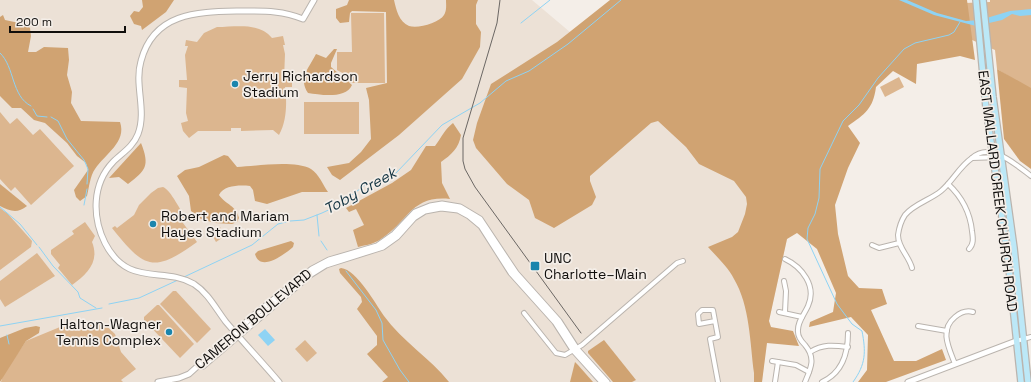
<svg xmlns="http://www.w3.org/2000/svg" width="1031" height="382" viewBox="0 0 1031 382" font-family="'Space Grotesk',sans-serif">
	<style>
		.built { fill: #ece1d6 }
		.green { fill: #dcb68f }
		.forest { fill: #d0a372 }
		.water { fill: #8ed3f4 }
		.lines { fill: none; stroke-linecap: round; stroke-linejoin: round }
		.stream { stroke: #8ed3f4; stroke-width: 1 }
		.minor-casing { stroke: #bab4ae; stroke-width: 6 }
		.tertiary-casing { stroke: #bab4ae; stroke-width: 7 }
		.secondary-casing { stroke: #bab4ae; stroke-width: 8 }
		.minor { stroke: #fff; stroke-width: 4 }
		.tertiary { stroke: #fff; stroke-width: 5 }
		.secondary { stroke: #bce8f7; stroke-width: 5.5 }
		.tram { stroke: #6b6764; stroke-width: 1 }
		.poi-dot { fill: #1a85ad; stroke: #f4eee8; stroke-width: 1.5 }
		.labels { text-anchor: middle; stroke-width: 3.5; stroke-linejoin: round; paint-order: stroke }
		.poi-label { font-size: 14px; fill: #100e0c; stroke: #f4eee8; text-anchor: start }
		.street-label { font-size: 14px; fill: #100e0c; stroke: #f4eee8 }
		.water-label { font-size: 15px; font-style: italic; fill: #113240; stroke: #f4eee8 }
	</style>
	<rect width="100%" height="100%" fill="#f4eee8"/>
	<!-- built -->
	<path class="built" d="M0,0h532l166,140 89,99 -18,82 -7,61h-762z"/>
	<!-- green -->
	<g class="green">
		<path d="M956,0l9,3 25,-1v-2h41v90l-34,-21 -2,-19 -39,-17z"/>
		<path d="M351,13h33l1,70h-37v-7l-11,-6v-18h15z"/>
		<path d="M217,27c19,0 42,-5 55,11l11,-2 2,9h-2l2,9 -1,25h8v8h-7c2,14 2,34 -6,48l-6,-5 -32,1v-3h-10v3h-33l-9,7 -6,-7 -2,-8 7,-2 -2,-8 1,-25 -8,-1v-7h8l-2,-25 3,-9h-3l1,-6 11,2 7,-9z"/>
		<path d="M899,77l5,10 -19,10 -5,-10z"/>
		<rect x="304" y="102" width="55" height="32"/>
		<path d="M0,112l10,12 7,-6 16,17 7,-6 34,37 -43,39 -16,-18 -4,4 -11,-12z"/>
		<path d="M163,187c8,3 18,25 24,33l-4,3 14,19c-44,32 -53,26 -85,-14l3,-2 2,2 17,-13 5,-10 12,-12 7,-5z"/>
		<path d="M0,208l8,6 24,27 -1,6 -31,23z"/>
		<path d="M85,222l10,14 -3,6c8,20 -5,32 -20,43l-14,-17 2,-3 -9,-11v-4l23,-16 -2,-3z"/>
		<path d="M220,227l5,9 -9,6 -5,-9z"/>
		<path d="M37,253l18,23 -50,31 -5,-8v-18z"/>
		<path d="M173,291h3l35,38 -14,14 -37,-39z"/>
		<path d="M157,305h2l35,39 -14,14 -36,-38v-3z"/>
		<path d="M101,321l14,13 6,18 15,17 -15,11 2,2h-122l2,-7 23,-34 34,-14z"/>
		<path d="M305,340l12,13 -10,9 -12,-13z"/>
	</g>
	<!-- forest -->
	<g class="forest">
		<path d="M142,0h32l-8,12 -24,18 -1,-4 -7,-2 -4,-8 4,-5 5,1 4,-5z"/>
		<path d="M349,0h45c2,9 5,22 15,26 9,3 30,-3 35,-11 3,-5 2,-10 2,-15h32l-2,5v19l5,8 -1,15 -18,32 -63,56 -59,45 -8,-5 -5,-8 22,-4 12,-11 10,-13 -2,-39 -3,-12 21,-5 -1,-71 -34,-1 -2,2 -1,9 -9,1 -4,-5v-9l11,-4z"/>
		<path d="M610,0h357l8,60 -15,-4 -43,8 -1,20 -23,-13 -17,16c-3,22 -11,27 -28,39l12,17 -12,25 -13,37 3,29 10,42 11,12 23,1 5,15 -16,6 23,51h22l26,-12 4,11 -60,22h-28l9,-12 1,-35 -17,-18 -42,10 1,-5 23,-10 3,-19 -19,-44 -20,-16 -10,6 -18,82 2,6 22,4 6,15 -32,-3 -5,39h-8v-9c-4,-30 -4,-67 -20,-94 -6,-12 -17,-22 -26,-32l24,-10 6,-5 7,-18 2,-10 -1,-7 -12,-16 -35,-17 -13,-17 -28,-26 -7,2 -61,53v5l6,16 -4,8 -38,23 -19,-10 -6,-18 -22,-16 -31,-36 -3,-8 4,-17 14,-39 66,-42z"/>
		<path d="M3,15l2,5 19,4 6,4 1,8 -3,16h8l8,-5 24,1 1,12 -2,15 5,17 -1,11 10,18 39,1c7,20 -15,32 -25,47 -5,7 -6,19 -8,27l-7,5 -4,-4 -2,-7 14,-20 -2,-7 -9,-7 -10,-13 -22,-20 -11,-3 -13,-12h-9l-12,-12v-79z"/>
		<path d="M334,49h3l-6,14v4l21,18c-6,14 -31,10 -44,8 -10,-15 1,-25 8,-39l10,4z"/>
		<path d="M997,69l34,19v81l-11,-8 -16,-22z"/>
		<path d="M453,123l8,12c-2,13 -10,20 -20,27l1,21 8,16c-39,-4 -42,23 -69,40 -7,5 -15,6 -23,8l-5,-17 11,-5 -8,-16 -7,3 -3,-4 46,-25 19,-13 15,-24h9c6,-8 10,-17 18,-23z"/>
		<path d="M141,143c9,23 5,27 -13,41l-9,-7 -10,1z"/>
		<path d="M224,155l4,1 9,11c20,-1 57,-7 74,2 8,5 12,16 17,23h-26l-35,12 -12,-3 -2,-11 -3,-4c-10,-1 -26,-1 -31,9 7,10 17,10 20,23l-2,4 -5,2 -17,-1 -14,-4 -10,-8 -2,-15 -12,-20 8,-6 14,-3z"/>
		<path d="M0,184l27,22c-10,8 -17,5 -27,0z"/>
		<path d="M291,241l3,2 -1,4c-8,7 -33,26 -38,7l3,-3z"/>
		<path d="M341,268c16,2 34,35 43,48 18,25 46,42 65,66h-67l6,-5 -21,-23 10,-9v-9l-20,-27 5,-7 -1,-5 -21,-24 -1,-4z"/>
		<path d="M36,326l4,1 -1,6 -13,8 -26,41v-44l25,-10z"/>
		<path d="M604,340l32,40 -4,2h-19l-25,-29v-2z"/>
		<path d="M575,362l3,3 15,17h-23z"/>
	</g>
	<!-- water -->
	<g class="water">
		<path d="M899,0h8l30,13 29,8 14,-1 30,-9 21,-2v6l-11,1 -8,-2 -10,6 -26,6 -42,-11z"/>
		<path d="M265,329l10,11 -7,6 -10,-11z"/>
	</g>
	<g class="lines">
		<!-- stream -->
		<g class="stream">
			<path d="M521,23l29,-23"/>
			<path d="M0,53c15,14 11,43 31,53"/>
			<path d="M33,109l4,7 10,1"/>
			<path d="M51,117l7,4 9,18 17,21 4,9 -1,15"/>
			<path d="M84,205l3,-16"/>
			<path d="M0,207l20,17 17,21"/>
			<path d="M317,215l2,21"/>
			<path d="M321,241l6,9"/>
			<path d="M39,247l14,19 25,26 2,6 16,10"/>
			<path d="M346,271l30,39 6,13 1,17 17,30 9,12"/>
			<path d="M184,277l68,-32 26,-21 12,-3 14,-1 18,-7 15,-7 31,-23 28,-10 46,-48 38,-22 26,-22 23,-10 39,-27 53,-44"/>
			<path d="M109,304l30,-6 39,-18"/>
			<path d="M0,326l102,-18"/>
			<path d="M7,335l2,9"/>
			<path d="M853,382c13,-18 13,-30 9,-51l-10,-7 -15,-20 -30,-65 1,-11 7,-14 4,-16 1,-29 23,-48 16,-16 19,-27 26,-29 11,-6 34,-8 5,-3 6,-10"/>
		</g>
		<!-- minor casing -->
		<g class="minor-casing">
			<g id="minor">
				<path d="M1001,157l-29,1c18,-17 43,6 59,18"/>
				<path d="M948,184c14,13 22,28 24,47 1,7 2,13 -3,18"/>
				<path d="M872,245l7,3 20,-5"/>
				<path d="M785,259c17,8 32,27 23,47 -4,9 -11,16 -10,26 0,5 3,9 7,13 11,13 6,23 0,37"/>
				<path d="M912,268c-3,-12 -14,-20 -14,-33 1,-7 3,-14 7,-20 9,-11 25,-15 36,-24 12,-10 18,-24 31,-33"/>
				<path d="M784,281l2,10 -1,21"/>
				<path d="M779,312l23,5"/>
				<path d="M524,313l32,40 9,2 17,-10 95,-82 6,-2"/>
				<path d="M715,321l-16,3 -1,-10 4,-4h11l5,27 -8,2 8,43"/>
				<path d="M918,326l29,5"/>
				<path d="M1016,341l15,-4"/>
				<path d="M810,352c13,-8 23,-7 38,-5"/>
				<path d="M772,361l24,4 13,7"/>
				<path d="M955,364c-6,-16 -16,-34 0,-47 6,-5 11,-7 18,-5"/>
				<path d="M775,382l3,-20"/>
				<path d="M822,382c20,-9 26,-28 26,-49"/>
			</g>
		</g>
		<!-- tertiary casing -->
		<g class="tertiary-casing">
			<g id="tertiary">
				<path d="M203,366l107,-91 16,-10 57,-18 14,-10 17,-19 11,-7 16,-3 17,2 11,6 12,10 30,47 44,49 18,28 29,32"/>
				<path d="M158,382l21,-4 10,-4 65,-59 58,-46 17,-9 48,-14 17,-12 21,-22 15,-6 12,-2 18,3 20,12 36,54 43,48 18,28 30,33"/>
				<path d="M279,382c-17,-20 -36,-40 -53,-60 -10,-13 -18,-29 -32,-38 -31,-18 -66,4 -89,-41 -13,-26 -13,-59 8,-81 9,-9 20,-15 25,-28 9,-24 -4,-49 3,-73 13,-49 57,-49 98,-50 23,0 43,-1 64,8l11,-19"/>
				<path d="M908,382l108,-41"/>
			</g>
		</g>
		<!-- secondary casing -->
		<g class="secondary-casing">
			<g id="secondary">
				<path d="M976,0l10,108 22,151 13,123"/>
				<path d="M983,0l10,97 21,151 14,134"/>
			</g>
		</g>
		<!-- minor -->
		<use href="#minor" class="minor"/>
		<!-- tertiary -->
		<use href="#tertiary" class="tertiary"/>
		<!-- secondary -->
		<use href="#secondary" class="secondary"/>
		<!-- tram -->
		<path class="tram" d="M500,0l-3,23 -34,115v23l2,8 10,18 106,146"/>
	</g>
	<!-- markers -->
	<g class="poi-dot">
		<circle cx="235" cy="84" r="4"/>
		<circle cx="153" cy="224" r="4"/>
		<rect x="530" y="261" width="10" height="10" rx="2"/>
		<circle cx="169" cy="332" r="4"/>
	</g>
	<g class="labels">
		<!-- poi labels -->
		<g class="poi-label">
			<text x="243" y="81">Jerry Richardson<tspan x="243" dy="16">Stadium</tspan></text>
			<text x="161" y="221">Robert and Mariam<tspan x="161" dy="16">Hayes Stadium</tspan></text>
			<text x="544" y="263">UNC<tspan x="544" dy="16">Charlotte–Main</tspan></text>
			<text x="161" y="329" text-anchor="end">Halton-Wagner<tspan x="161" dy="16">Tennis Complex</tspan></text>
		</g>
		<!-- street labels -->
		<g class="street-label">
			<text transform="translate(998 191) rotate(83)" y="5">EAST MALLARD CREEK CHURCH ROAD</text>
			<text transform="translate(253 319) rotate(-40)" y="5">CAMERON BOULEVARD</text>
		</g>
		<!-- water labels -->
		<g class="water-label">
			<text transform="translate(360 191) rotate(-29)" y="5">Toby Creek</text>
		</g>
	</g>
	<!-- scale -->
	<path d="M10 26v6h115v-6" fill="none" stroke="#100e0c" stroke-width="2"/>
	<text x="16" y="26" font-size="12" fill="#100e0c" stroke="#f4eee8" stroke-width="3" paint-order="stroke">200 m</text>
</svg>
